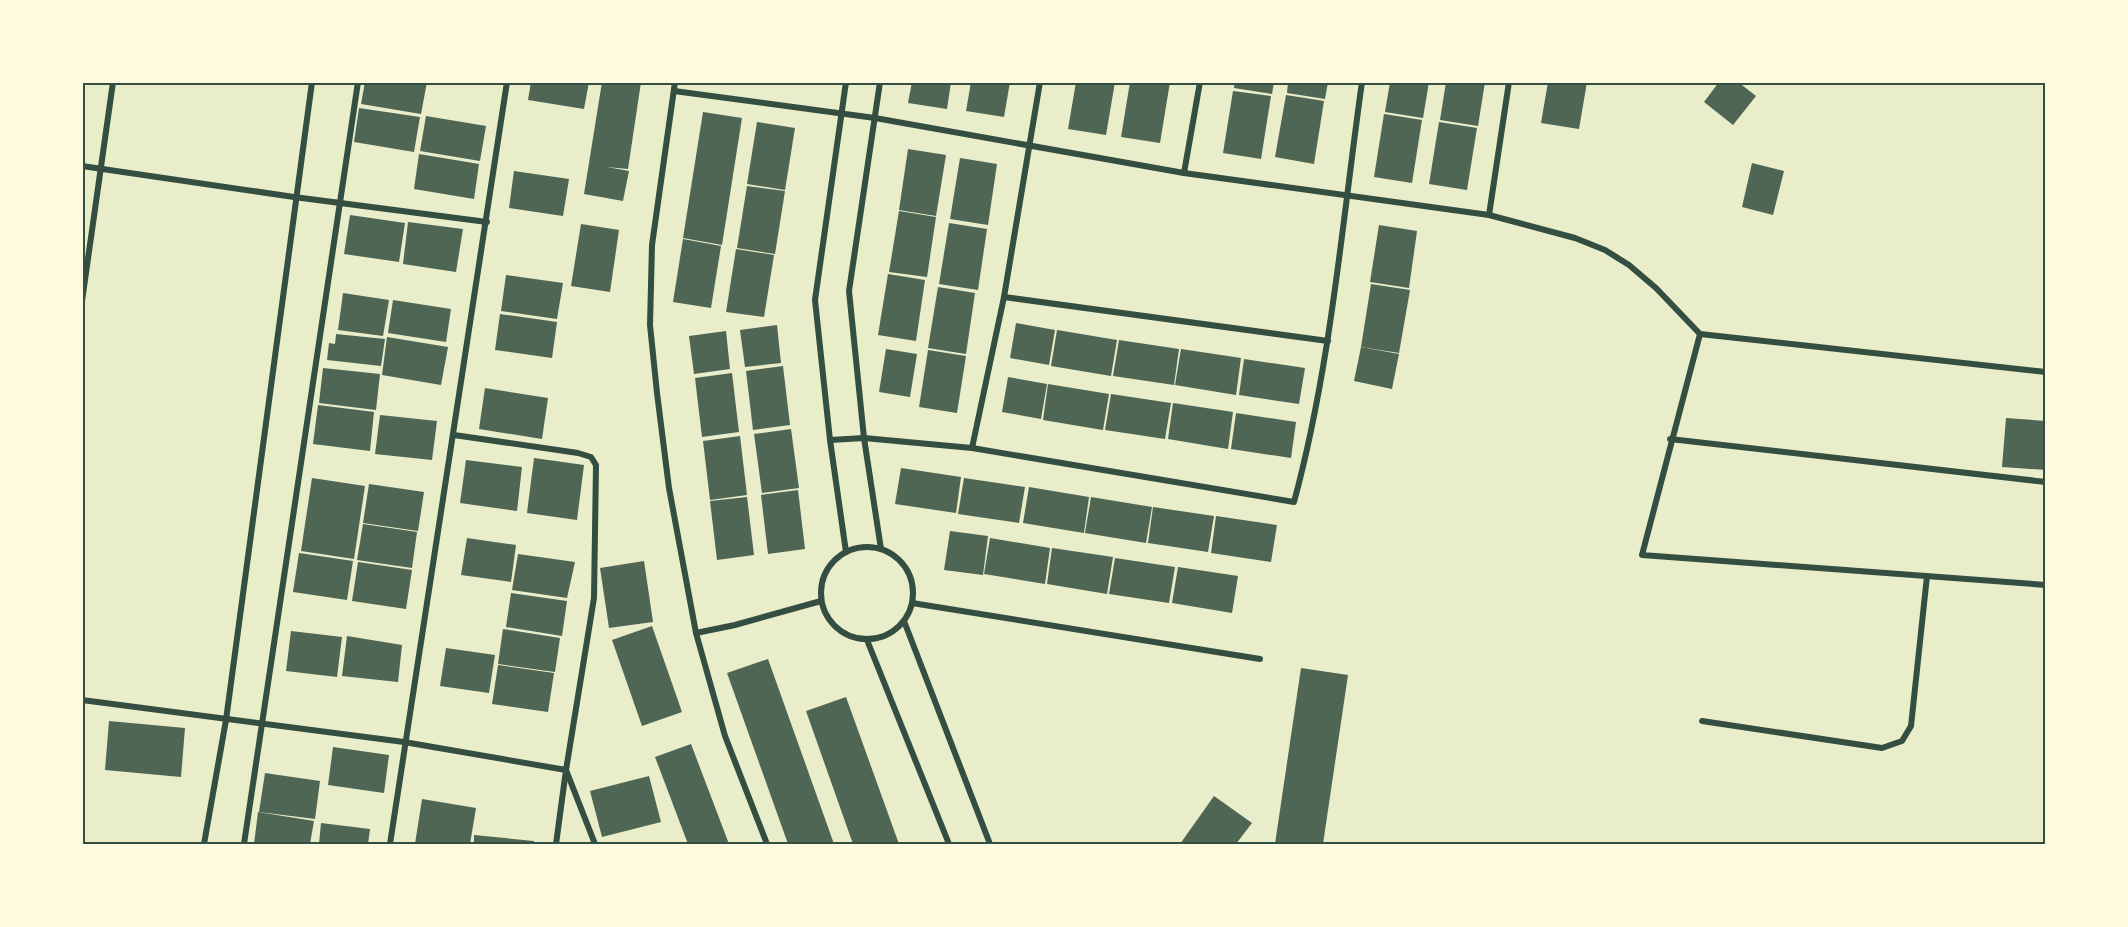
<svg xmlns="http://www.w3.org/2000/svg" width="2128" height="927" viewBox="0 0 2128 927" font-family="Poppins,sans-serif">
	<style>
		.building { fill: #4f6655 }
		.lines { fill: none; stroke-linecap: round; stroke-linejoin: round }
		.minor { stroke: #344e41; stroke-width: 6 }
		.neatline { fill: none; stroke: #344e41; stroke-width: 2 }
	</style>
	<rect width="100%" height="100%" fill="#e9edc9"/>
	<!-- building -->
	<g class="building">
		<path d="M365,82h62l-6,32 -60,-10z"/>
		<path d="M531,82h58l-5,27 -56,-9z"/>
		<path d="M602,82h39l-13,87 -21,-2 22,4 -6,30 -39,-7z"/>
		<path d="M912,82h39l-4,27 -39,-6z"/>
		<path d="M971,82h39l-6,35 -38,-6z"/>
		<path d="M1076,82h39l-9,53 -38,-6z"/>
		<path d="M1130,82h40l-10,61 -39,-6z"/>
		<path d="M1235,82h39l-2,12 -38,-6z"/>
		<path d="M1288,82h40l-3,17 -38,-6z"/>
		<path d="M1390,82h39l-6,36 -38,-6z"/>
		<path d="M1446,82h39l-7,44 -38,-6z"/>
		<path d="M1548,82h39l-8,47 -38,-6z"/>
		<path d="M1719,82h19l18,14 -23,29 -29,-23z"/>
		<path d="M1233,91l38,5 -10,63 -38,-6z"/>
		<path d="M1286,95l38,6 -10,63 -39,-7z"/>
		<path d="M359,108l61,9 -6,35 -60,-10z"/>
		<path d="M703,112l39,6 -20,127 -39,-7z"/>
		<path d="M1384,114l38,6 -10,63 -38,-6z"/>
		<path d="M426,116l60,10 -6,35 -60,-10z"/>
		<path d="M757,122l38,6 -10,62 -38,-6z"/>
		<path d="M1439,122l38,6 -10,62 -38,-6z"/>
		<path d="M908,149l38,6 -10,61 -37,-6z"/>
		<path d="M419,154l60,10 -5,35 -60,-10z"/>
		<path d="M960,158l37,6 -9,61 -38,-6z"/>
		<path d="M1752,163l32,8 -11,44 -31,-8z"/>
		<path d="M514,171l55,8 -6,37 -54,-8z"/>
		<path d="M747,186l38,5 -10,63 -38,-6z"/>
		<path d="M899,211l37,6 -9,60 -38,-5z"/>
		<path d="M350,215l55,8 -6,39 -55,-8z"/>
		<path d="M408,222l55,7 -7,43 -53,-8z"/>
		<path d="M949,223l38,6 -9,61 -39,-6z"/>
		<path d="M581,224l38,6 -9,62 -39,-6z"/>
		<path d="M1379,225l38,6 -8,57 -39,-6z"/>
		<path d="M683,239l38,7 -10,62 -38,-6z"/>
		<path d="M736,249l38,6 -10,62 -38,-5z"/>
		<path d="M888,274l37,6 -9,61 -38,-6z"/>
		<path d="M506,275l57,8 -6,36 -56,-8z"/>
		<path d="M1371,284l39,6 -11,63 -38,-6z"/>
		<path d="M938,287l37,6 -9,61 -38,-6z"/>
		<path d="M343,293l46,7 -6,36 -45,-6z"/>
		<path d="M393,300l58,9 -5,33 -58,-9z"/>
		<path d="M500,314l57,8 -5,36 -57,-8z"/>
		<path d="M1016,323l39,7 -6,35 -39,-7z"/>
		<path d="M777,325l4,38 -36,4 -5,-37z"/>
		<path d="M1057,330l60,10 -6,36 -60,-10z"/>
		<path d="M726,331l4,38 -36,5 -5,-38z"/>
		<path d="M336,334l49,5 -4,27 -54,-6 2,-17 6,1z"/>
		<path d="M387,337l61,10 -7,38 -59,-10z"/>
		<path d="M1119,340l60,9 -5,36 -61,-9z"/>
		<path d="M1361,347l38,7 -7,35 -38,-8z"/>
		<path d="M886,349l31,5 -7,43 -31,-5z"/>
		<path d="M1181,349l60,9 -5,37 -61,-10z"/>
		<path d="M928,350l38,6 -9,57 -38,-6z"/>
		<path d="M1244,359l61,9 -6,36 -60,-9z"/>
		<path d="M783,366l7,59 -37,5 -7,-59z"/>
		<path d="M323,368l57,6 -4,36 -57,-7z"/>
		<path d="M732,373l7,59 -37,5 -7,-59z"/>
		<path d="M1008,377l39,7 -6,35 -39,-7z"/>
		<path d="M1048,384l61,10 -6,36 -60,-10z"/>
		<path d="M485,388l63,10 -6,41 -63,-10z"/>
		<path d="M1111,394l60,9 -6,36 -60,-9z"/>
		<path d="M1173,403l60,9 -5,37 -60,-10z"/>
		<path d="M318,405l56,7 -4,39 -57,-7z"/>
		<path d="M1236,413l60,9 -5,36 -60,-9z"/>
		<path d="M380,415l57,6 -5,39 -57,-6z"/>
		<path d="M2006,418l40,3v49l-44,-3z"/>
		<path d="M791,429l8,59 -37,5 -8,-59z"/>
		<path d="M740,436l7,59 -37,5 -7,-59z"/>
		<path d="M534,458l50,7 -7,55 -50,-7z"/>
		<path d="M466,460l56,7 -5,44 -57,-8z"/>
		<path d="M901,468l60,9 -5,36 -61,-9z"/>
		<path d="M312,478l53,8 -11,73 -53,-8z"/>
		<path d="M964,478l61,9 -6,36 -61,-9z"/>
		<path d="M369,484l55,8 -6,39 -55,-8z"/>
		<path d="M1029,487l60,10 -5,36 -61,-10z"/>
		<path d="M798,490l7,59 -37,5 -7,-59z"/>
		<path d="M747,497l7,58 -37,5 -7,-59z"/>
		<path d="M1091,497l61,10 -6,36 -61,-10z"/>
		<path d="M1153,507l61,9 -6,36 -60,-9z"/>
		<path d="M1216,516l61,9 -6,37 -60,-9z"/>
		<path d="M363,524l54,8 -5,36 -55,-8z"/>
		<path d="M950,531l38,5 -5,39 -39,-5z"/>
		<path d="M467,538l49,7 -5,37 -50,-7z"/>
		<path d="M990,538l60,10 -5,36 -61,-10z"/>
		<path d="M1052,548l61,9 -6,37 -60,-10z"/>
		<path d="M299,553l54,8 -6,39 -54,-8z"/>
		<path d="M518,554l57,8 -8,36 -55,-8z"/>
		<path d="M1115,558l60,9 -6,36 -60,-9z"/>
		<path d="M644,561l9,61 -44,6 -9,-60z"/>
		<path d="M358,562l54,8 -6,39 -54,-8z"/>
		<path d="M1178,567l60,9 -6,37 -60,-10z"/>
		<path d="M511,593l56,8 -5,35 -56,-9z"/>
		<path d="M652,626l30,86 -40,14 -30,-86z"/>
		<path d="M503,629l57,9 -5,34 -57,-8z"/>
		<path d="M291,631l51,6 -5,40 -51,-6z"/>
		<path d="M347,636l55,9 -4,37 -56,-6z"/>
		<path d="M446,648l49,7 -6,38 -49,-7z"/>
		<path d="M768,659l66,185h-46l-61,-171z"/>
		<path d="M498,665l56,8 -6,39 -56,-8z"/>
		<path d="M1301,668l47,7 -25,169h-48z"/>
		<path d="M846,697l53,147h-46l-47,-133z"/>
		<path d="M109,721l76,7 -4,49 -76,-7z"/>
		<path d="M691,744l38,100h-41l-33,-87z"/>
		<path d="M333,747l56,8 -5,38 -56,-8z"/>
		<path d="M265,773l55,8 -5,38 -56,-7z"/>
		<path d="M649,776l12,46 -59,15 -12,-46z"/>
		<path d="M1214,796l38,27 -16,21h-56z"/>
		<path d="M422,799l54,9 -6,36h-55z"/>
		<path d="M258,812l56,9 -4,23h-56z"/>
		<path d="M321,823l49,6 -2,15h-49z"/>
		<path d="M474,835l60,6v3h-60z"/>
	</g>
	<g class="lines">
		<!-- minor -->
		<g class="minor">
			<path d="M675,82l-23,163 -2,80 7,68 12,95 27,145 29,103 42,108"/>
			<path d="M846,82l-31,218 15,140 16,112"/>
			<path d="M880,82l-31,209 15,147 17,111"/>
			<path d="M674,91l201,27 309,55 305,42 86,23 30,12 24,15 27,23 44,46 346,38"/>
			<path d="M82,166l212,31 193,25"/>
			<path d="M1184,173l16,-91"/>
			<path d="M1489,215l20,-133"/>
			<path d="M1004,297l324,44"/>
			<path d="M82,301l31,-219"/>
			<path d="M1700,334l-58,221 404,30"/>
			<path d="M454,435l124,18 13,4 5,8 -2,133 -28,172 29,74"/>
			<path d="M1670,439l376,43"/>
			<path d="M830,440l34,-2 108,10 322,54c37,-137 48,-279 68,-420"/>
			<path d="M972,448l32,-151 36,-215"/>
			<circle cx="867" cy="593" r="46"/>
			<path d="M912,603l348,56"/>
			<path d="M904,621l86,223"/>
			<path d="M696,633l39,-8 86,-24"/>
			<path d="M867,640l82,204"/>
			<path d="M82,700l322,42 162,28 -10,74"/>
			<path d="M1702,721l180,27 20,-7 9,-15 16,-150"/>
			<path d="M204,844l22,-124 86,-638"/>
			<path d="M244,844l114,-762"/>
			<path d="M390,844l117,-762"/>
		</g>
	</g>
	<!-- border -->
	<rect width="2128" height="927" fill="none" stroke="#fefae0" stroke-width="168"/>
	<rect x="84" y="84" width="1960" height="759" class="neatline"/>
</svg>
